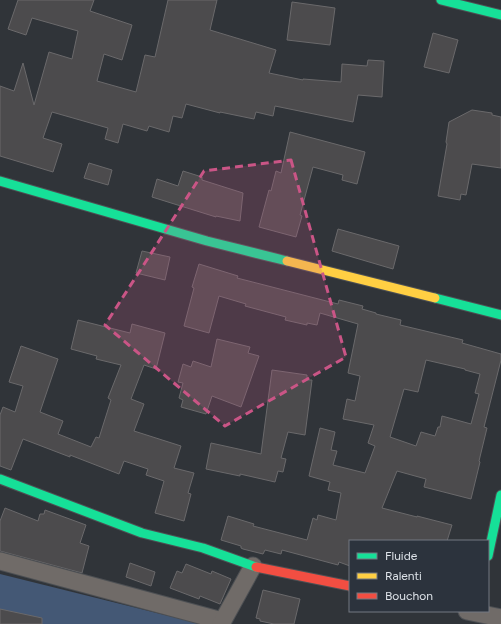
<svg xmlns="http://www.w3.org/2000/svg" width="501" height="624" viewBox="0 0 501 624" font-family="Figtree,sans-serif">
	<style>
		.green { fill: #445875 }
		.building { fill: #4c4b4d; stroke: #6a696b; fill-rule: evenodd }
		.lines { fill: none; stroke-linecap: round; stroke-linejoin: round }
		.street-casing { stroke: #4d5054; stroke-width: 19 }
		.fast-casing { stroke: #4d5054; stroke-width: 11 }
		.slow-casing { stroke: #4d5054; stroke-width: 11 }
		.jam-casing { stroke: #4d5054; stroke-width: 11 }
		.street { stroke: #706b68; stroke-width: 17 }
		.fast { stroke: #16e098; stroke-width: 9 }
		.slow { stroke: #ffcf43; stroke-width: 9 }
		.jam { stroke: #f24e42; stroke-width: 9 }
		.marked { fill: #ca5586; fill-opacity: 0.2; stroke: #ca5586; stroke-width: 3; stroke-dasharray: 8 5; stroke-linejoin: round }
	</style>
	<rect width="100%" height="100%" fill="#303439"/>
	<!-- green -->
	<path class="green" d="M0,574l201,50h-201z"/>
	<!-- building -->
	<g class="building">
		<path d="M18,0h76l-4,11 42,14 -10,35 -18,-6 -7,27 39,11 9,-37 10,2 13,-57h49l-7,30 66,20 -7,23 34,7v-1l38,3 1,-18 25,2 1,-6 16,1 -2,36 -24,-2 -5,27 -78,-16 -2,10 -17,-4 -2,7 -34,-7v1l-34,-9 -4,14 -9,-2 -4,16 -20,-6 -2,5 -24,-7 -5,19 -13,-4 3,-11 -56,-16 -9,26 19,6 -9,28 -53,-16v-70l14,5 9,-28 11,42 15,-53 23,7 6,-28 -46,-13 -6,17 -18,-6z"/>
		<path d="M292,2l43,6 -5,37 -43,-5z"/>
		<path d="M433,33l25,7 -9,33 -25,-6z"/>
		<path d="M472,110l20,3v2l9,2v51l-29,-4 -6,31 -5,-1 -1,6 -22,-4 9,-52 -1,-2 3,-20z"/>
		<path d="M290,132l75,20 -8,32 -15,-4 1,-5 -30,-8 -13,48 2,1 -6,21 -37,-10 10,-37 2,1 5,-20 5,2z"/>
		<path d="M89,163l23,7 -4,15 -24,-7z"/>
		<path d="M183,171l19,6v3l41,13 -3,28 -24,-5v1l-64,-20 5,-18 21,7z"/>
		<path d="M338,229l61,17 -6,23 -61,-18z"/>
		<path d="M142,251l28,6 -5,23 -29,-7z"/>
		<path d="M199,264l39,12 -1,2 101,26 1,-4 24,6 -1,3 14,4v1l25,6 -1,5 63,15 -1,3 39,11v6l-17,67 3,1 -8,33 1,1 -9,37 -47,-12 2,-8 -29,-8 -15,37 35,9v-1l35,9 -5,16h-97v25l-11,-4 -1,3 -56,-15 -1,4 -16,-4 -2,4 -20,-5 -2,-1v-2l-20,-6 7,-24 26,8 -1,2 54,14 6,-22 4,2 1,-5 18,5 5,-27 -13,-3 2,-8 -21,-6 11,-48 15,4 -4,18 6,1 -4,14 32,8 10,-27 -7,-3 6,-18 -31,-6 4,-20 8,2 5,-25 -12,-3 10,-49 -38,-11 -3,12 -10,-2v2l-22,-5 1,-3 -41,-11 1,-2 -27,-8 -10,37 -25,-7 10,-38 -2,-1zM426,360l39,9v1l15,4 -5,19 4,1 -8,30 -29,-8 -2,11h-2l-3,9 -14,-4 -5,14 -26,-9 14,-48 14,3z"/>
		<path d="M78,320l52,13 2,-9 33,9 -9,36 -12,-4 -13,34 13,5 -10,27 47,15 -7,22 20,5 -6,20 3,1 -7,27 -29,-8 9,-32 -18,-6 2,-6 -24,-8 -5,13 -49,-19v2l-47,-18 -12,31 -11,-4v-51l3,-8 12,5 8,-26 -14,-4 12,-36 37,13 -18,53 23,9 -5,13 33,13 5,-10 3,1 12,-38 -3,-2 13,-33 -25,-6 1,-3 -26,-7z"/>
		<path d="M217,339l33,8 -2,6 11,3 -18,51 -29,-11 -6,18 -25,-7 2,-7 -4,-2 4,-15 -5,-1 5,-18 8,3 2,-6 18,6z"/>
		<path d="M272,370l35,5v5h5l-7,55 -17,-3 -7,26 5,1 -3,13 -5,-1 -3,11 -35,-8v2l-34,-7 5,-26 50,11z"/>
		<path d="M5,508l33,13 2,-7h4l1,-4 41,15 -6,18 9,3 -7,27 -82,-22v-30z"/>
		<path d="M130,563l25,9 -4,14 -25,-9z"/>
		<path d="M186,564l25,10 1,-3 19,8 -11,25 -20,-8 -1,3 -29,-11 7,-17 5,2z"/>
		<path d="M263,590l37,9 -6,25h-20l-14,-3v-2l-4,-1z"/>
		<path d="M0,609l42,9v6h-42z"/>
	</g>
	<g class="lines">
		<!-- street casing -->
		<g class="street-casing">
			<g id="street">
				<path d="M0,561l222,60"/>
				<path d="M467,611l34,7"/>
				<path d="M221,624l32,-58"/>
			</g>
		</g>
		<!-- fast casing -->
		<g class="fast-casing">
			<g id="fast">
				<path d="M441,0l60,15"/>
				<path d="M0,181l207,60 80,20"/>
				<path d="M435,298l66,17"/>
				<path d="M0,479l142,54 61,15 53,19"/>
				<path d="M488,556l13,-61"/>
			</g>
		</g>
		<!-- slow casing -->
		<g class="slow-casing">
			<path id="slow" d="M287,261l148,37"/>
		</g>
		<!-- jam casing -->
		<g class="jam-casing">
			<path id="jam" d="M256,567l94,19"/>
		</g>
		<!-- street -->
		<use href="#street" class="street"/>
		<!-- fast -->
		<use href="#fast" class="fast"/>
		<!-- slow -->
		<use href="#slow" class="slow"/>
		<!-- jam -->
		<use href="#jam" class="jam"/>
	</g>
	<!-- marked area -->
	<path class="marked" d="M291,160l55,197 -121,69 -120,-101 99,-154z"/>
	<!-- legend -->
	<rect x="349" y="540" width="140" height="72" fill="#2c333d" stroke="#737982"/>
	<rect x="357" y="553" width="20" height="6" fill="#16e098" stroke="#737982"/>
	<text x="385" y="560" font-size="12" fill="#dee3e9">Fluide</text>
	<rect x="357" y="573" width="20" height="6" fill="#ffcf43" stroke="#737982"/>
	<text x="385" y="580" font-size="12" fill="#dee3e9">Ralenti</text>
	<rect x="357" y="593" width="20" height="6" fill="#f24e42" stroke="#737982"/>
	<text x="385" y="600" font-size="12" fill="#dee3e9">Bouchon</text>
</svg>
